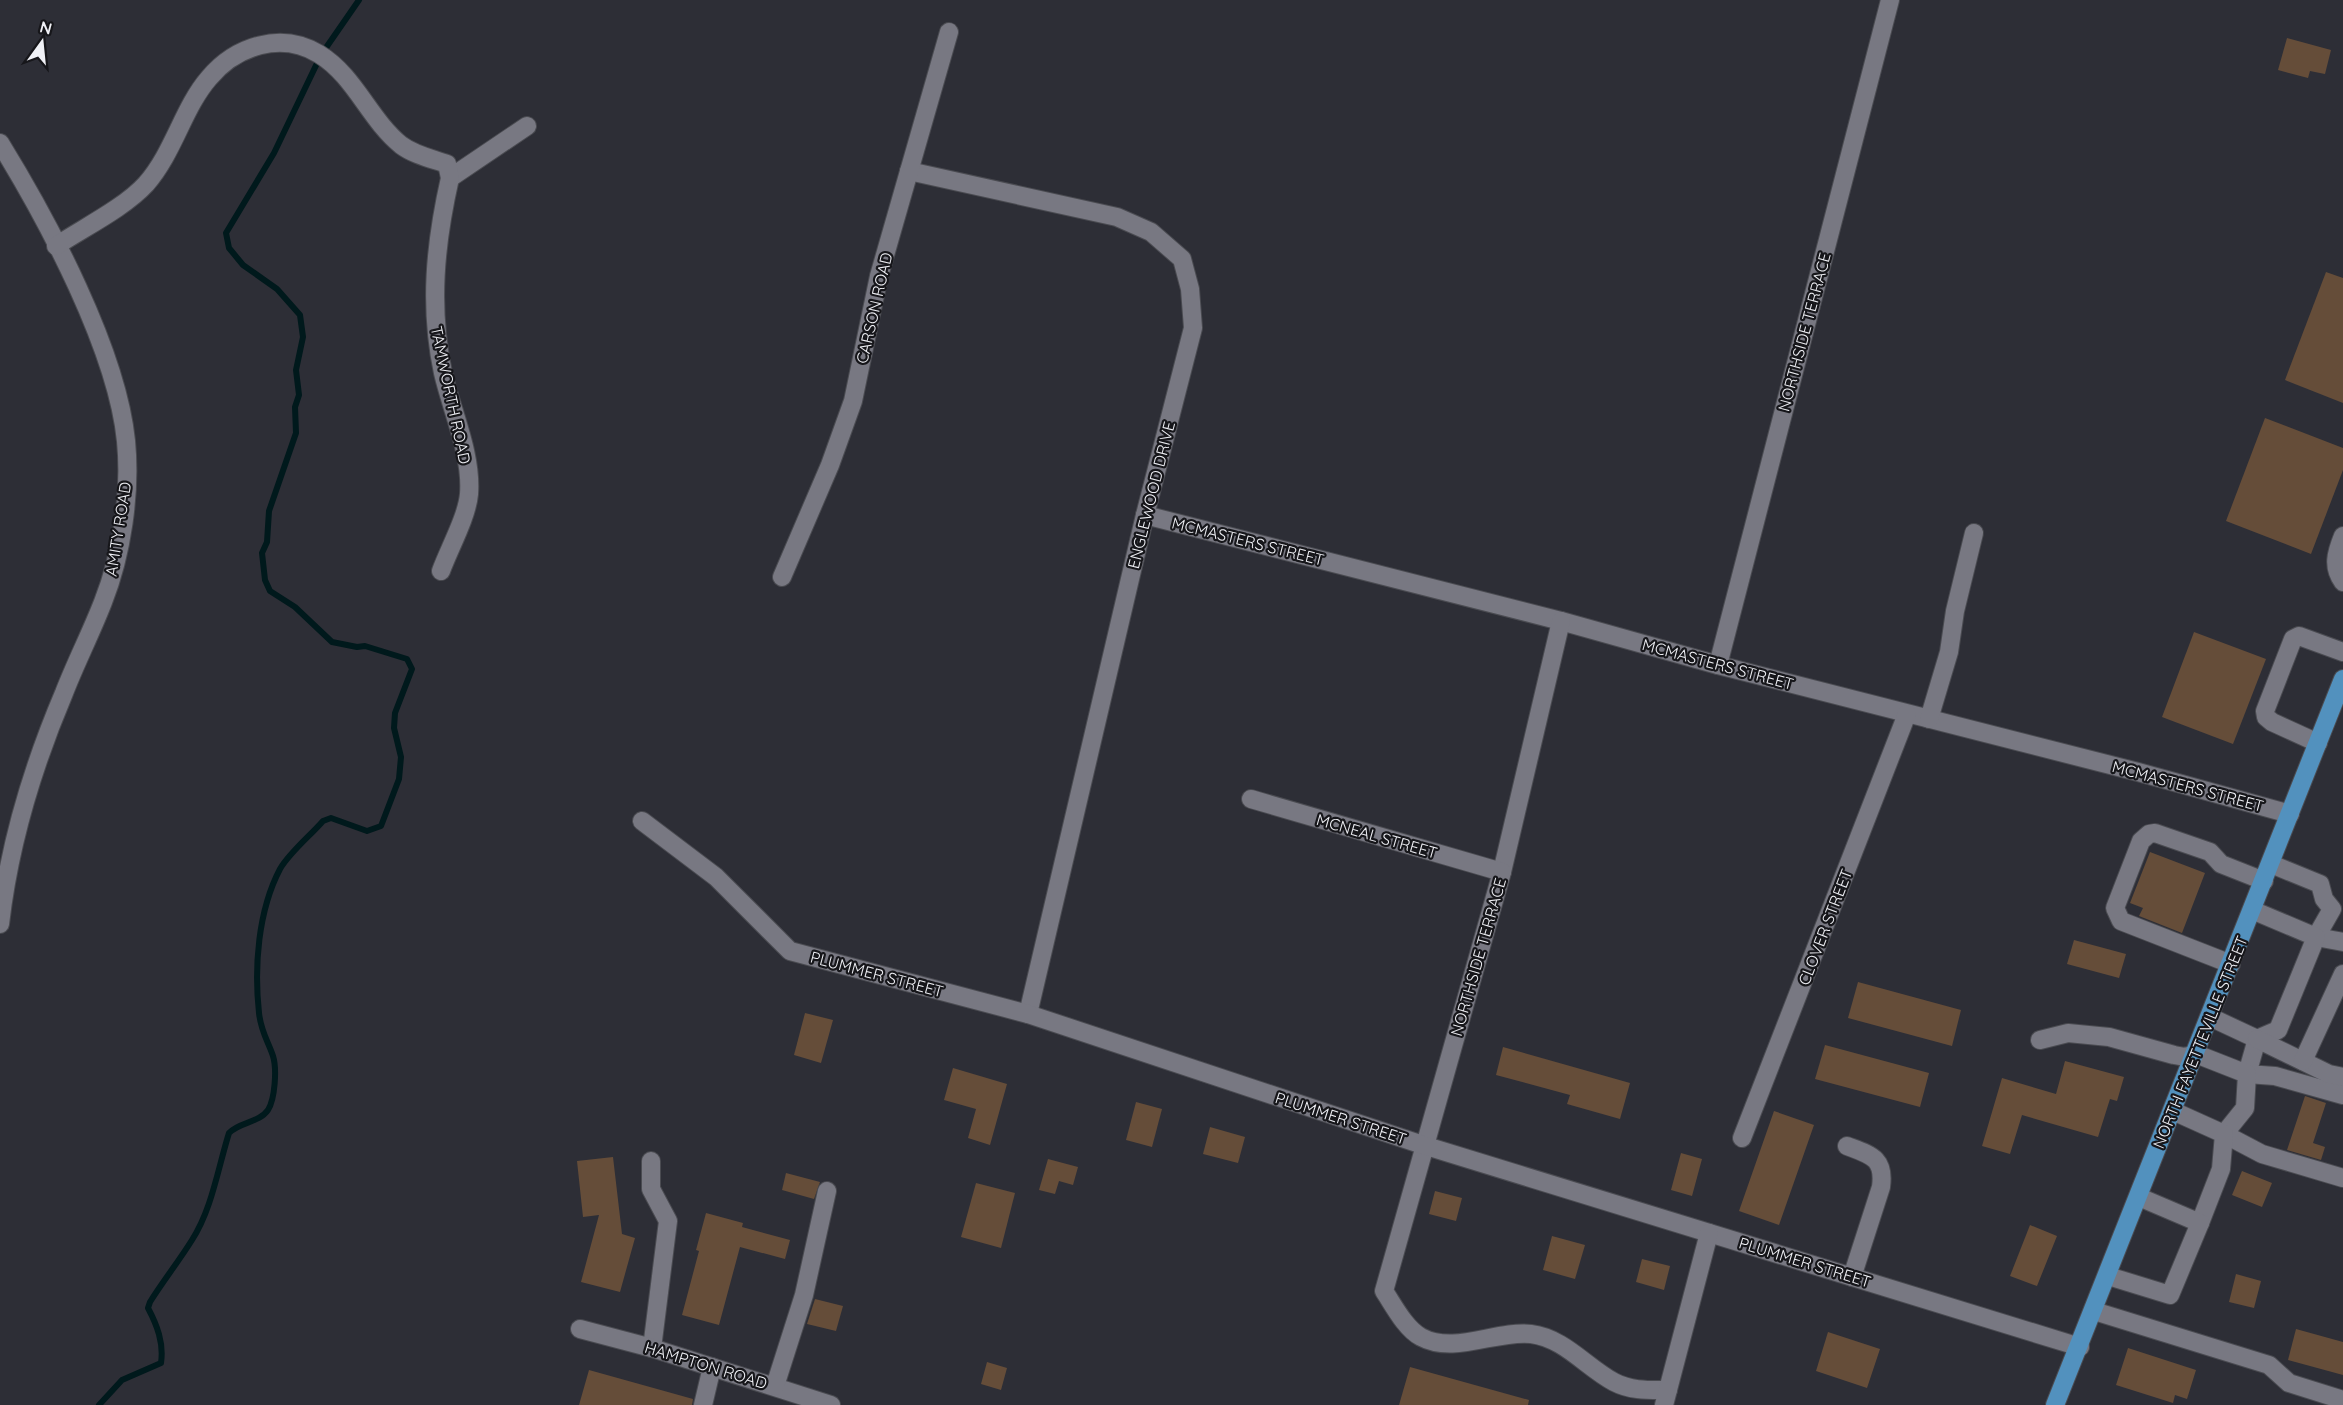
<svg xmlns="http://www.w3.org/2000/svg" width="2343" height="1405" viewBox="0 0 2343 1405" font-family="Quicksand,sans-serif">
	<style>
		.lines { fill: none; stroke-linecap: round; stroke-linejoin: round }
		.stream { stroke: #00191c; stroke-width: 6 }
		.building { fill: #654d39 }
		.minor-casing { stroke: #4a4b51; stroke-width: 20 }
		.major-casing { stroke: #4a4b51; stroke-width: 20 }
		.minor { stroke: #787882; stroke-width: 18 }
		.major { stroke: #5291be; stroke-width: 18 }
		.labels { text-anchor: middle; stroke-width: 4.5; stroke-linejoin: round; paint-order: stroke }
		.street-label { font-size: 16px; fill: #f0f1f6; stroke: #16161a }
	</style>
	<rect width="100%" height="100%" fill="#2d2e36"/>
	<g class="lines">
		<!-- stream -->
		<path class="stream" d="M99,1405l23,-25 39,-17c3,-20 -4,-38 -13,-55l2,-6c13,-21 29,-41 42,-62 20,-31 26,-72 37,-107 10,-11 30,-10 39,-23 7,-11 9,-41 5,-54 -5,-15 -12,-24 -14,-43 -5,-46 -1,-102 21,-144 10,-17 30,-33 43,-48l8,-3 36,13 14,-5 18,-47 2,-22 -7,-29 1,-15 17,-44 -5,-10 -42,-13 -8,1 -25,-5 -37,-35 -25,-16 -5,-11 -3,-27 5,-11 2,-31 27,-78 -1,-26 4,-12 -3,-25 7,-33 -3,-22 -23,-26 -34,-24 -14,-17 -3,-15 48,-80 47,-98 38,-55"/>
	</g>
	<!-- building -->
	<g class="building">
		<path d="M2287,38l44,12 -6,24 -15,-3 -2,7 -30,-8z"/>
		<path d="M2326,272l17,6v125l-58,-23z"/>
		<path d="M2265,418l78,30v22l-32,84 -85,-33z"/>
		<path d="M2194,632l72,27 -33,85 -71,-27z"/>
		<path d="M2150,852l55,21 -23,60 -43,-17 4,-8 -13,-5z"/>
		<path d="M2074,940l52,14 -7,24 -52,-14z"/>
		<path d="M1858,982l103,28 -9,36 -104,-28z"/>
		<path d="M805,1013l28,7 -12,43 -27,-8z"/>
		<path d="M1825,1045l104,28 -9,34 -105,-28z"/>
		<path d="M1503,1047l127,36 -10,36 -53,-15 3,-9 -74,-20z"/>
		<path d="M2065,1061l59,16 -7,24 -7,-2 -12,38 -76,-22 -12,39 -28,-8 20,-68 54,16z"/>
		<path d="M953,1068l54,16 -17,61 -22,-7 8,-29 -32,-9z"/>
		<path d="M2305,1096l21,7 -13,40 12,4 -4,13 -34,-10z"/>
		<path d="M1136,1102l26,7 -10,38 -26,-7z"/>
		<path d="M1774,1111l40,14 -35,100 -40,-14z"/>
		<path d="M1210,1127l35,10 -7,26 -35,-9z"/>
		<path d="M1681,1153l21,6 -10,37 -21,-6z"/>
		<path d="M613,1157l9,77 13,4 -15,54 -39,-10 18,-67 -16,2 -6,-56z"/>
		<path d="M1048,1159l30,8 -5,18 -14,-4 -4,13 -16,-4z"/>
		<path d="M2242,1171l30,12 -10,24 -30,-12z"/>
		<path d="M786,1173l34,9 -6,17 -32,-9z"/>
		<path d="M976,1183l39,10 -14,55 -40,-11z"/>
		<path d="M1435,1191l27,7 -6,23 -27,-7z"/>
		<path d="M706,1213l37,10 -1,4 48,13 -5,19 -45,-12 -21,78 -37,-10 17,-64 -3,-1z"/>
		<path d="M2030,1225l27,11 -20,50 -27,-10z"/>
		<path d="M1552,1236l33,9 -10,34 -32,-9z"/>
		<path d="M1642,1259l28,7 -6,24 -28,-8z"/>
		<path d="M2236,1274l25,7 -7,27 -25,-6z"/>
		<path d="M815,1299l28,7 -7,25 -29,-7z"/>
		<path d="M2296,1329l47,13v33l-55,-15z"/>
		<path d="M1828,1332l52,17 -13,39 -51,-17z"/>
		<path d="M2128,1348l68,22 -9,29 -12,-4 -2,8 -57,-18z"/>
		<path d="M987,1362l20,6 -6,22 -20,-6z"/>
		<path d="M1410,1367l119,33 -1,5h-129z"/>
		<path d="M589,1370l104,29 -1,6h-113z"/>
	</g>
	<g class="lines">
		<!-- minor casing -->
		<g class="minor-casing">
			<g id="minor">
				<path d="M0,143c48,78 117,207 126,298 5,52 -4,113 -23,161 -12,31 -27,60 -39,91 -31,73 -55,153 -64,231"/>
				<path d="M909,171l208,46 34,15 31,27 8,30 3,39 -48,187 -117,499"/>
				<path d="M450,178l77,-52"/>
				<path d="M56,246c27,-18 68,-38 90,-62 28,-32 37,-76 63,-106 27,-32 72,-47 110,-24 36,22 50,65 82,91 13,10 32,14 46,19l3,14c-15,66 -21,129 -7,195 9,39 29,81 26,121 -2,23 -20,55 -28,77"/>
				<path d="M1145,515l416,106 157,44 420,107 152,42"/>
				<path d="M2343,536c-7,17 -11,31 0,46"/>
				<path d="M782,577l48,-112 23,-64 26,-125 70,-244"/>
				<path d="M1561,621l-59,251 -118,419c10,15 21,37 37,46 33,18 75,-7 110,-3 33,4 55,33 83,48 17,9 35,8 54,8"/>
				<path d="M1718,665l172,-665"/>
				<path d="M1929,719l20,-67 6,-41 19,-78"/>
				<path d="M2318,743l-46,-21 -6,-5 -1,-6 28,-72 6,-3 44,16"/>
				<path d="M1251,799l251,73"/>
				<path d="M642,821l74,56 74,74 238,63 395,131 657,202"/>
				<path d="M2271,864l49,20 4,15 8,10 -16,28 27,5"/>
				<path d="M2252,910l64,27 -38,93 -21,9"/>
				<path d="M2231,964l-110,-43 -6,-13 26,-67 8,-7 6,-1 55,19 11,12 43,17"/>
				<path d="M2210,1017l47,22 -10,35 28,2 68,19"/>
				<path d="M2257,1039l72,35 14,3"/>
				<path d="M2040,1040l28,-7 41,4 65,18 11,2 11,-3 51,20 -2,34 -21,26 38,20 81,24"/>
				<path d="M2303,1061l40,-87"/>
				<path d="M2173,1111l51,23 -3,35 -21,54"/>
				<path d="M1742,1138l165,-424"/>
				<path d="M1847,1146c24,9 38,12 34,41l-29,90"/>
				<path d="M651,1161v28l17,32 -16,127"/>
				<path d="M2108,1276l62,19 30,-72 -61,-26"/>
				<path d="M2094,1311l175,54 20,18 54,17"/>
				<path d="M580,1329l72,19 179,57"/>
				<path d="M775,1386l29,-91 23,-104"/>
				<path d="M703,1405l9,-38"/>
				<path d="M1664,1405l45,-172"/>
			</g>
		</g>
		<!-- major casing -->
		<g class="major-casing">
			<path id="major" d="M2055,1405l288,-726"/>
		</g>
		<!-- minor -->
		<use href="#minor" class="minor"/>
		<!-- major -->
		<use href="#major" class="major"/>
	</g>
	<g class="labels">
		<!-- street labels -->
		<g class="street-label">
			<text transform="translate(874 308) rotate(-77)" y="6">CARSON ROAD</text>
			<text transform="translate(1804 332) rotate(-75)" y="6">NORTHSIDE TERRACE</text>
			<text transform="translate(451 395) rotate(78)" y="6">TAMWORTH ROAD</text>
			<text transform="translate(1151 495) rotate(-76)" y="6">ENGLEWOOD DRIVE</text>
			<text transform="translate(118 529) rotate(-81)" y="6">AMITY ROAD</text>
			<text transform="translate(1248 541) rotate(14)" y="6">MCMASTERS STREET</text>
			<text transform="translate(1718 664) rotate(15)" y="6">MCMASTERS STREET</text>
			<text transform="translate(2188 786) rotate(15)" y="6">MCMASTERS STREET</text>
			<text transform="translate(1377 836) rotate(16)" y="6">MCNEAL STREET</text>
			<text transform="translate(1825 927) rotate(-69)" y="6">CLOVER STREET</text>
			<text transform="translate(1478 957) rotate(-74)" y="6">NORTHSIDE TERRACE</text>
			<text transform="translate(877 974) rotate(15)" y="6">PLUMMER STREET</text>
			<text transform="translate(2200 1042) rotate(-68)" y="6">NORTH FAYETTEVILLE STREET</text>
			<text transform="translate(1341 1118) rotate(18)" y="6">PLUMMER STREET</text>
			<text transform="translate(1805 1262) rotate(17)" y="6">PLUMMER STREET</text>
			<text transform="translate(706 1365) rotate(17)" y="6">HAMPTON ROAD</text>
		</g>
	</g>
	<!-- north arrow -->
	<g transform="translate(42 42) rotate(15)" stroke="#16161a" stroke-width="4.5" paint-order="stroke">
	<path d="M0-4.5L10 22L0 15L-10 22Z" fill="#f0f1f6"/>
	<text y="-9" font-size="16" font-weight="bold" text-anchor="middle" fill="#f0f1f6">N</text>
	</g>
</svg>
